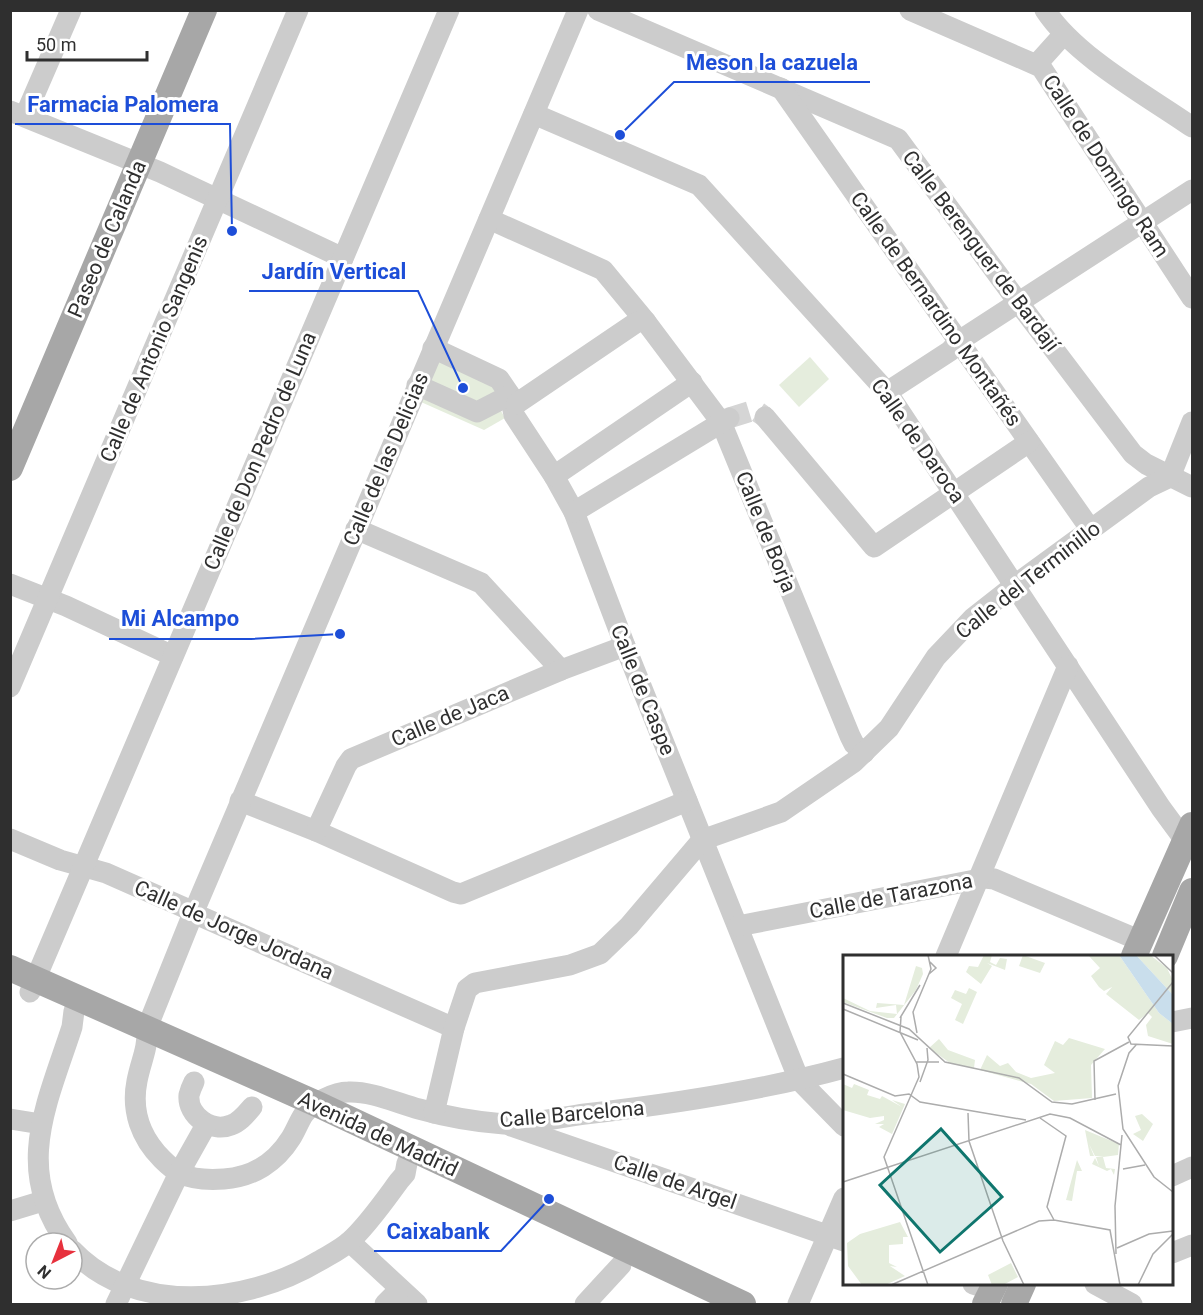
<svg xmlns="http://www.w3.org/2000/svg" width="1203" height="1315" viewBox="0 0 1203 1315" font-family="Roboto,sans-serif">
	<style>
		.green { fill: #e5eddd }
		.lines { fill: none; stroke-linecap: round; stroke-linejoin: round }
		.minor-tunnel { stroke: #d5d5d5; stroke-width: 21; stroke-dasharray: 21 10; stroke-linecap: butt }
		.minor { stroke: #ccc; stroke-width: 21 }
		.major { stroke: #a7a7a7; stroke-width: 26 }
		.labels { text-anchor: middle; stroke-width: 6; stroke-linejoin: round; paint-order: stroke }
		.street-label { font-size: 21px; fill: #2f2f2f; stroke: #fff }
		.inset-road { fill: none; stroke: #acacac; stroke-width: 1.5 }
		.view { fill: #0f766e; fill-opacity: 0.15; stroke: #0f766e; stroke-width: 3 }
		.inset-edge { fill: none; stroke: #2f2f2f; stroke-width: 3 }
		.leader { fill: none; stroke: #1d4ed8; stroke-width: 2 }
		.callout-dot { fill: #1d4ed8; stroke: #fff; stroke-width: 2 }
		.callout-label { font-size: 22px; text-anchor: middle; font-weight: bold; fill: #1d4ed8; stroke: #fff; stroke-width: 6; stroke-linejoin: round; paint-order: stroke }
	</style>
	<rect width="100%" height="100%" fill="#fff"/>
	<!-- green -->
	<g class="green">
		<path d="M433,348l66,31 -3,23 9,16 -21,12 -63,-28z"/>
		<path d="M810,357l19,22 -30,28 -20,-22z"/>
	</g>
	<g class="lines">
		<!-- minor-tunnel -->
		<path class="minor-tunnel" d="M729,418l26,-8 10,7"/>
		<!-- minor -->
		<g class="minor">
			<path d="M598,10l300,129 120,163 115,152 13,10 46,23"/>
			<path d="M910,10l131,57 151,231"/>
			<path d="M1045,10c31,47 101,85 147,117"/>
			<path d="M1037,64l26,-29"/>
			<path d="M781,88l310,442"/>
			<path d="M10,111l150,61 183,86"/>
			<path d="M534,114l165,71 188,207 274,416 25,34"/>
			<path d="M25,116l46,-106"/>
			<path d="M489,219l114,51 43,52"/>
			<path d="M433,348l66,31 17,25 -3,6 1,5 40,61 20,36 51,134 174,434 45,46"/>
			<path d="M417,385l60,27 33,-17"/>
			<path d="M887,392l63,-41 9,-10 233,-151"/>
			<path d="M516,404l121,-82h9l75,100 129,314 4,8 10,9"/>
			<path d="M765,417l109,130 155,-105"/>
			<path d="M554,476l138,-94"/>
			<path d="M574,512l155,-94"/>
			<path d="M356,529l125,54 80,87"/>
			<path d="M10,584l56,22 107,50"/>
			<path d="M10,687l288,-677"/>
			<path d="M240,801l76,30 137,61 8,2 226,-93"/>
			<path d="M316,831l30,-65 5,-7 210,-89 64,-24"/>
			<path d="M10,839l50,21 46,13 77,34 19,10 252,111"/>
			<path d="M195,909l383,-899"/>
			<path d="M192,916l-45,112c1,22 -6,32 -10,53 -6,30 4,57 25,78 5,5 11,11 18,14 13,7 30,7 44,6 29,-2 52,-17 67,-41 5,-8 8,-17 13,-24 8,-11 31,-22 44,-22 23,-1 49,11 71,17 25,7 58,13 85,15 22,1 58,-7 81,-10 87,-10 175,-23 259,-46"/>
			<path d="M738,926l247,-48 9,1 147,62"/>
			<path d="M946,956l122,-290"/>
			<path d="M30,992l419,-982"/>
			<path d="M1172,1022l20,-4"/>
			<path d="M194,1082c-2,4 -4,9 -5,13 -2,21 23,38 42,30 9,-3 15,-11 21,-18"/>
			<path d="M434,1113l20,-85 13,-39 8,-6 95,-18 30,-11 29,-28 73,-86 79,-28 73,-50 35,-34 47,-71 37,-39 42,-33 134,-98 21,-10 22,-55"/>
			<path d="M10,1119l31,5"/>
			<path d="M511,1126l333,115"/>
			<path d="M1172,1176l20,-9"/>
			<path d="M10,1211l33,-10"/>
			<path d="M350,1242l67,62"/>
			<path d="M67,1243c-54,-74 -20,-139 5,-216l2,-16"/>
			<path d="M72,1250c61,65 172,56 247,11 10,-6 23,-12 31,-20 17,-15 35,-41 49,-60l6,-7 2,-11"/>
			<path d="M1172,1253l20,-8"/>
			<path d="M973,1284l19,6"/>
			<path d="M1095,1284l37,20"/>
			<path d="M116,1304l63,-131 27,-48"/>
			<path d="M385,1304l15,-15"/>
			<path d="M585,1304l36,-39"/>
			<path d="M798,1304l46,-106"/>
		</g>
		<!-- major -->
		<g class="major">
			<path d="M10,468l194,-458"/>
			<path d="M1134,956l58,-131"/>
			<path d="M1165,956l27,-65"/>
			<path d="M10,968l307,136 426,200"/>
			<path d="M985,1304l10,-20"/>
			<path d="M1014,1304l9,-20"/>
		</g>
	</g>
	<g class="labels">
		<!-- street labels -->
		<g class="street-label">
			<text transform="translate(1106 166) rotate(57)" y="7">Calle de Domingo Ram</text>
			<text transform="translate(107 239) rotate(-67)" y="7">Paseo de Calanda</text>
			<text transform="translate(981 251) rotate(53)" y="7">Calle Berenguer de Bardají</text>
			<text transform="translate(936 309) rotate(55)" y="7">Calle de Bernardino Montañés</text>
			<text transform="translate(154 349) rotate(-67)" y="7">Calle de Antonio Sangenis</text>
			<text transform="translate(918 441) rotate(55)" y="7">Calle de Daroca</text>
			<text transform="translate(260 451) rotate(-67)" y="7">Calle de Don Pedro de Luna</text>
			<text transform="translate(386 459) rotate(-67)" y="7">Calle de las Delicias</text>
			<text transform="translate(766 532) rotate(68)" y="7">Calle de Borja</text>
			<text transform="translate(1028 580) rotate(-38)" y="7">Calle del Terminillo</text>
			<text transform="translate(643 690) rotate(68)" y="7">Calle de Caspe</text>
			<text transform="translate(450 716) rotate(-23)" y="7">Calle de Jaca</text>
			<text transform="translate(891 896) rotate(-11)" y="7">Calle de Tarazona</text>
			<text transform="translate(234 930) rotate(24)" y="7">Calle de Jorge Jordana</text>
			<text transform="translate(572 1114) rotate(-5)" y="7">Calle Barcelona</text>
			<text transform="translate(378 1134) rotate(25)" y="7">Avenida de Madrid</text>
			<text transform="translate(675 1182) rotate(19)" y="7">Calle de Argel</text>
		</g>
	</g>
	<!-- overview -->
	<g transform="translate(843 955)">
		<rect width="330" height="330" fill="#fff"/>
		<path d="M141,0h8l-2,7 6,3 4,-7 7,1 -2,11 -18,-7 5,3 -11,18 -15,-12 3,-6 9,1zM180,0l22,8 -5,10 -21,-7zM245,0h31l40,58 14,11v20l-25,-8 -2,-11 6,-8 -4,-4 -9,7 -33,-26 6,-7 -8,4 -5,-4 -8,-11 9,-8zM293,0h14l17,13 6,13v14zM73,11l6,2 1,6 -7,16 -22,28h-7l-44,-16v-4l27,13 27,3 -1,-9 -20,3 1,-5 27,2zM126,33l8,4 -14,32 -8,-4 7,-16 -11,-6 4,-8 11,4zM226,83l36,11 -14,16 1,33 -38,3 -23,-17 -51,-14 7,-15 13,11 8,-3 8,9 15,6 24,-5 -11,-8 11,-24 8,4zM96,84l9,11 27,10 -1,8 -24,-5 -21,-15zM0,129l9,4 2,-4 15,6 -2,5 13,4 2,-3 20,11 -10,-7 13,4 -13,30 -13,-7 5,-3h-9l9,-4v-4l-14,2 -27,-8zM299,159l11,10 -10,17 -10,-7 8,-4 -6,-14zM242,175l34,14 -1,11 -15,2 3,11 9,1 -1,6 -3,-6 -4,2 -15,-7 3,-6 4,8 -3,-9 8,-1h-9l-6,-12 5,12h-4zM234,205l5,11h-5l-5,30 -6,-1zM57,267l8,15h-5v7l-14,1v18l8,4 -7,-1 15,10 -20,9h-23l-14,-19 -1,-23 13,-9zM168,308l7,14 -15,8h-11l-4,-10z" fill="#e5eddd"/>
		<path d="M276,0h17l37,40v29l-14,-11z" fill="#c9deec"/>
		<path class="inset-road" d="M311,0l19,18M86,19l7,-6 -7,-7M330,27l-45,55 3,7 42,2M0,48l66,26 36,33 74,16 33,24 20,2 44,-10M0,54l75,31M58,62l-1,15 17,32 2,13 -35,80 44,128M57,63l20,-33M74,78l-4,-21 18,-43 -3,-14M73,107h23M0,119l52,22 14,-2 11,8 106,18M77,127l8,-22 -1,-12M275,130l5,44 31,48 19,15M275,131l11,-33 7,-8M252,145l-1,-39 35,-19M125,158l1,28 34,100 21,44M197,163l26,18 -19,71 7,13M280,214l22,-4M0,227l207,-68 20,4 51,27M274,293l32,-14 24,-3M273,299l-1,-48 7,-71M48,330l148,-64 15,-1 56,10 10,55M295,330l15,-31 20,-20"/>
		<path class="view" d="M98,174l61,68 -62,55 -60,-67z"/>
		<rect width="330" height="330" class="inset-edge"/>
	</g>
	<!-- callouts -->
	<path class="leader" d="M620 135L674 82H870M232 231L230 124H15M463 388L418 291H249M340 634L251 639H109M549 1199L501 1251H374"/>
	<g class="callout-dot">
		<circle cx="620" cy="135" r="6"/>
		<circle cx="232" cy="231" r="6"/>
		<circle cx="463" cy="388" r="6"/>
		<circle cx="340" cy="634" r="6"/>
		<circle cx="549" cy="1199" r="6"/>
	</g>
	<g class="callout-label">
		<text x="772" y="70">Meson la cazuela</text>
		<text x="123" y="112">Farmacia Palomera</text>
		<text x="334" y="279">Jardín Vertical</text>
		<text x="180" y="626">Mi Alcampo</text>
		<text x="438" y="1239">Caixabank</text>
	</g>
	<!-- border -->
	<rect width="1203" height="1315" fill="none" stroke="#2f2f2f" stroke-width="24"/>
	<!-- north arrow -->
	<g transform="translate(54 1261) rotate(222)"><circle r="28" fill="#ffffff" stroke="#acacac" stroke-width="1.5"/>
	<path d="M0-4.5L10 22L0 15L-10 22Z" fill="#e7313d"/>
	<text y="-9" font-size="16" font-weight="bold" text-anchor="middle" fill="#2f2f2f">N</text>
	</g>
	<!-- scale -->
	<path d="M27 51v9h120v-9" fill="none" stroke="#2f2f2f" stroke-width="3"/>
	<text x="36" y="51" font-size="18" fill="#2f2f2f" stroke="#ffffff" stroke-width="4.5" paint-order="stroke">50 m</text>
</svg>
